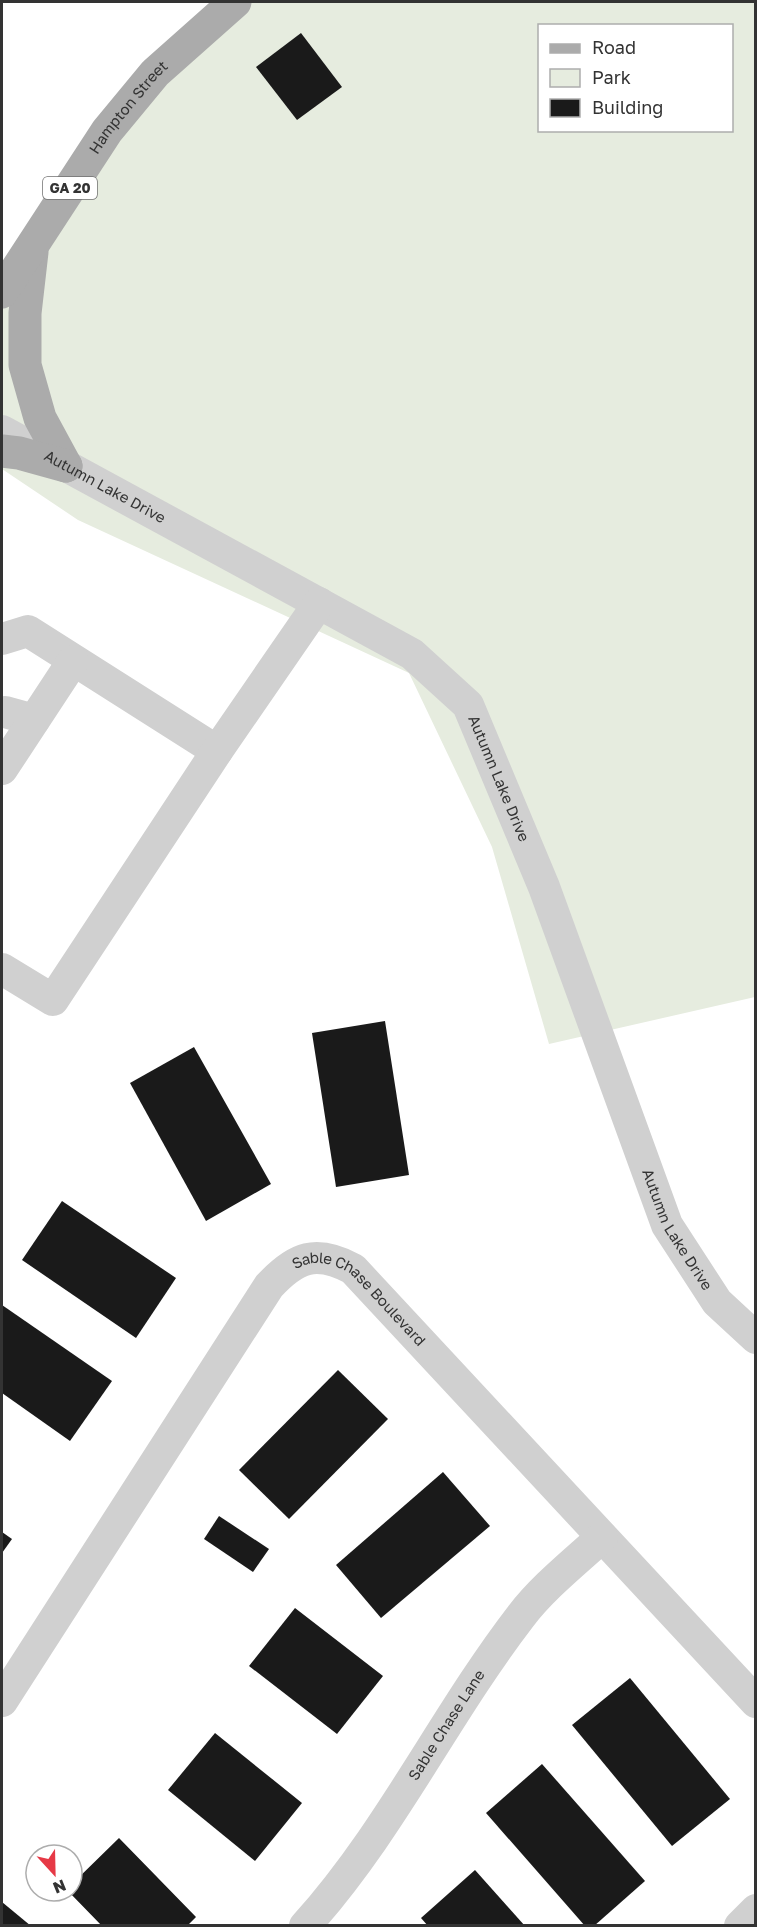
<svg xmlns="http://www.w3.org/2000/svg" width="757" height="1927" viewBox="0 0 757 1927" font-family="'Golos Text',sans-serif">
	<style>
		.green { fill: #e6ecdf; fill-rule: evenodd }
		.building { fill: #1a1a1a }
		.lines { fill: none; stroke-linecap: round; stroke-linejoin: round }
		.minor { stroke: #d0d0d0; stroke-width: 32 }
		.major { stroke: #ababab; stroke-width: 33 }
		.labels { text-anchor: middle; stroke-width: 6; stroke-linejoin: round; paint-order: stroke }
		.shield { fill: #fff; stroke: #707070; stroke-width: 1.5 }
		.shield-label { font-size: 14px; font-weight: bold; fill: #333 }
		.street-label { font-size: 15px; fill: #333; stroke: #fff }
	</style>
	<rect width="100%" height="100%" fill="#fff"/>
	<!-- green -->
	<path class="green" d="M214,2h541v995l-206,47 -57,-197 -83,-174 -331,-153 -76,-51v-187zM540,26h192v104h-192z"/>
	<!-- building -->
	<g class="building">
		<path d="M301,33l41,54 -45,33 -41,-53z"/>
		<path d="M385,1021l24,154 -73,12 -24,-154z"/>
		<path d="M194,1047l77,137 -65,37 -76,-138z"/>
		<path d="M62,1201l114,77 -40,60 -114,-78z"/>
		<path d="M2,1305l110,76 -42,60 -68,-48z"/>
		<path d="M338,1370l50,49 -99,100 -50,-49z"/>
		<path d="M443,1472l47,54 -109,92 -45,-53z"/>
		<path d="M219,1516l50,33 -16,23 -49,-33z"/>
		<path d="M2,1532l10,7 -10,14z"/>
		<path d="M295,1608l88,68 -46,58 -88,-68z"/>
		<path d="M630,1678l100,121 -58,47 -100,-121z"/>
		<path d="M215,1733l87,70 -47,58 -87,-71z"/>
		<path d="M542,1764l103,117 -51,45h-9l-99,-113z"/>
		<path d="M119,1838l77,79 -9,9h-85l-34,-35h4v-7z"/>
		<path d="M475,1870l50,56h-97l-7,-8z"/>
		<path d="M2,1902l29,24h-29z"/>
	</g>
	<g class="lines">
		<!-- minor -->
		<g class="minor">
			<path id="s1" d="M2,431l410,223 56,51 76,182 123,338 50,77 39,36"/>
			<path d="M2,639l26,-8 189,120"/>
			<path d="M5,712l29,8"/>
			<path d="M2,769l71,-108"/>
			<path d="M2,969l51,31 164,-249 102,-148"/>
			<path id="s2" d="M2,1701l267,-415c27,-29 47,-37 84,-17l403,433"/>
			<path id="s3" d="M305,1926c85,-94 139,-210 216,-310 22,-29 54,-54 81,-79"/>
			<path d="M740,1926l16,-16"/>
		</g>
		<!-- major -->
		<g class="major">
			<path d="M32,252l-7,61v52l15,53 26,48"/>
			<path id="s4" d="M2,292l105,-161 48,-58 80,-71"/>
			<path d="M2,451l17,2 47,13"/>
		</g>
	</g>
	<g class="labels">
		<!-- shield labels -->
		<rect class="shield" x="43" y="177" width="54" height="22" rx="4.5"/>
		<g class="shield-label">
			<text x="70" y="193">GA 20</text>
		</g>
		<!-- street labels -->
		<g class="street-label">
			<text dy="5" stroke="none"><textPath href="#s4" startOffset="224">Hampton Street</textPath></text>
			<text dy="5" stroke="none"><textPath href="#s1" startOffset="117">Autumn Lake Drive</textPath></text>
			<text dy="5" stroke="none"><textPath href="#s1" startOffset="622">Autumn Lake Drive</textPath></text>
			<text dy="5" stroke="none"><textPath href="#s1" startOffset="1108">Autumn Lake Drive</textPath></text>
			<text dy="5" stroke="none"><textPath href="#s2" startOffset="608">Sable Chase Boulevard</textPath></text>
			<text dy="5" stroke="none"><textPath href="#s3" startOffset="246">Sable Chase Lane</textPath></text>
		</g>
	</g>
	<!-- border -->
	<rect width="757" height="1927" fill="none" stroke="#333333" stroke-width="6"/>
	<!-- legend -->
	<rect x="538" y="24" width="195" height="108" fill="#ffffff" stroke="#adadad" stroke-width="1.5"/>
	<rect x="550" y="44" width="30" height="9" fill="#ababab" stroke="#adadad" stroke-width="1.5"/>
	<text x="592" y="54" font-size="18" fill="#333333">Road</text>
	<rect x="550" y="69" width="30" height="18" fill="#e6ecdf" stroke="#adadad" stroke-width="1.5"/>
	<text x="592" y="84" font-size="18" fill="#333333">Park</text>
	<rect x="550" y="99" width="30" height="18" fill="#1a1a1a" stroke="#adadad" stroke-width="1.5"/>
	<text x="592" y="114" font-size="18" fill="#333333">Building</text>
	<!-- north arrow -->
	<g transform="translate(54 1873) rotate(158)"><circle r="28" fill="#ffffff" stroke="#adadad" stroke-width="1.5"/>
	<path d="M0-4.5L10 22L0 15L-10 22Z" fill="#e63946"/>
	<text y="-9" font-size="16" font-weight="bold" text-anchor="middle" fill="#333333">N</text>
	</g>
</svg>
